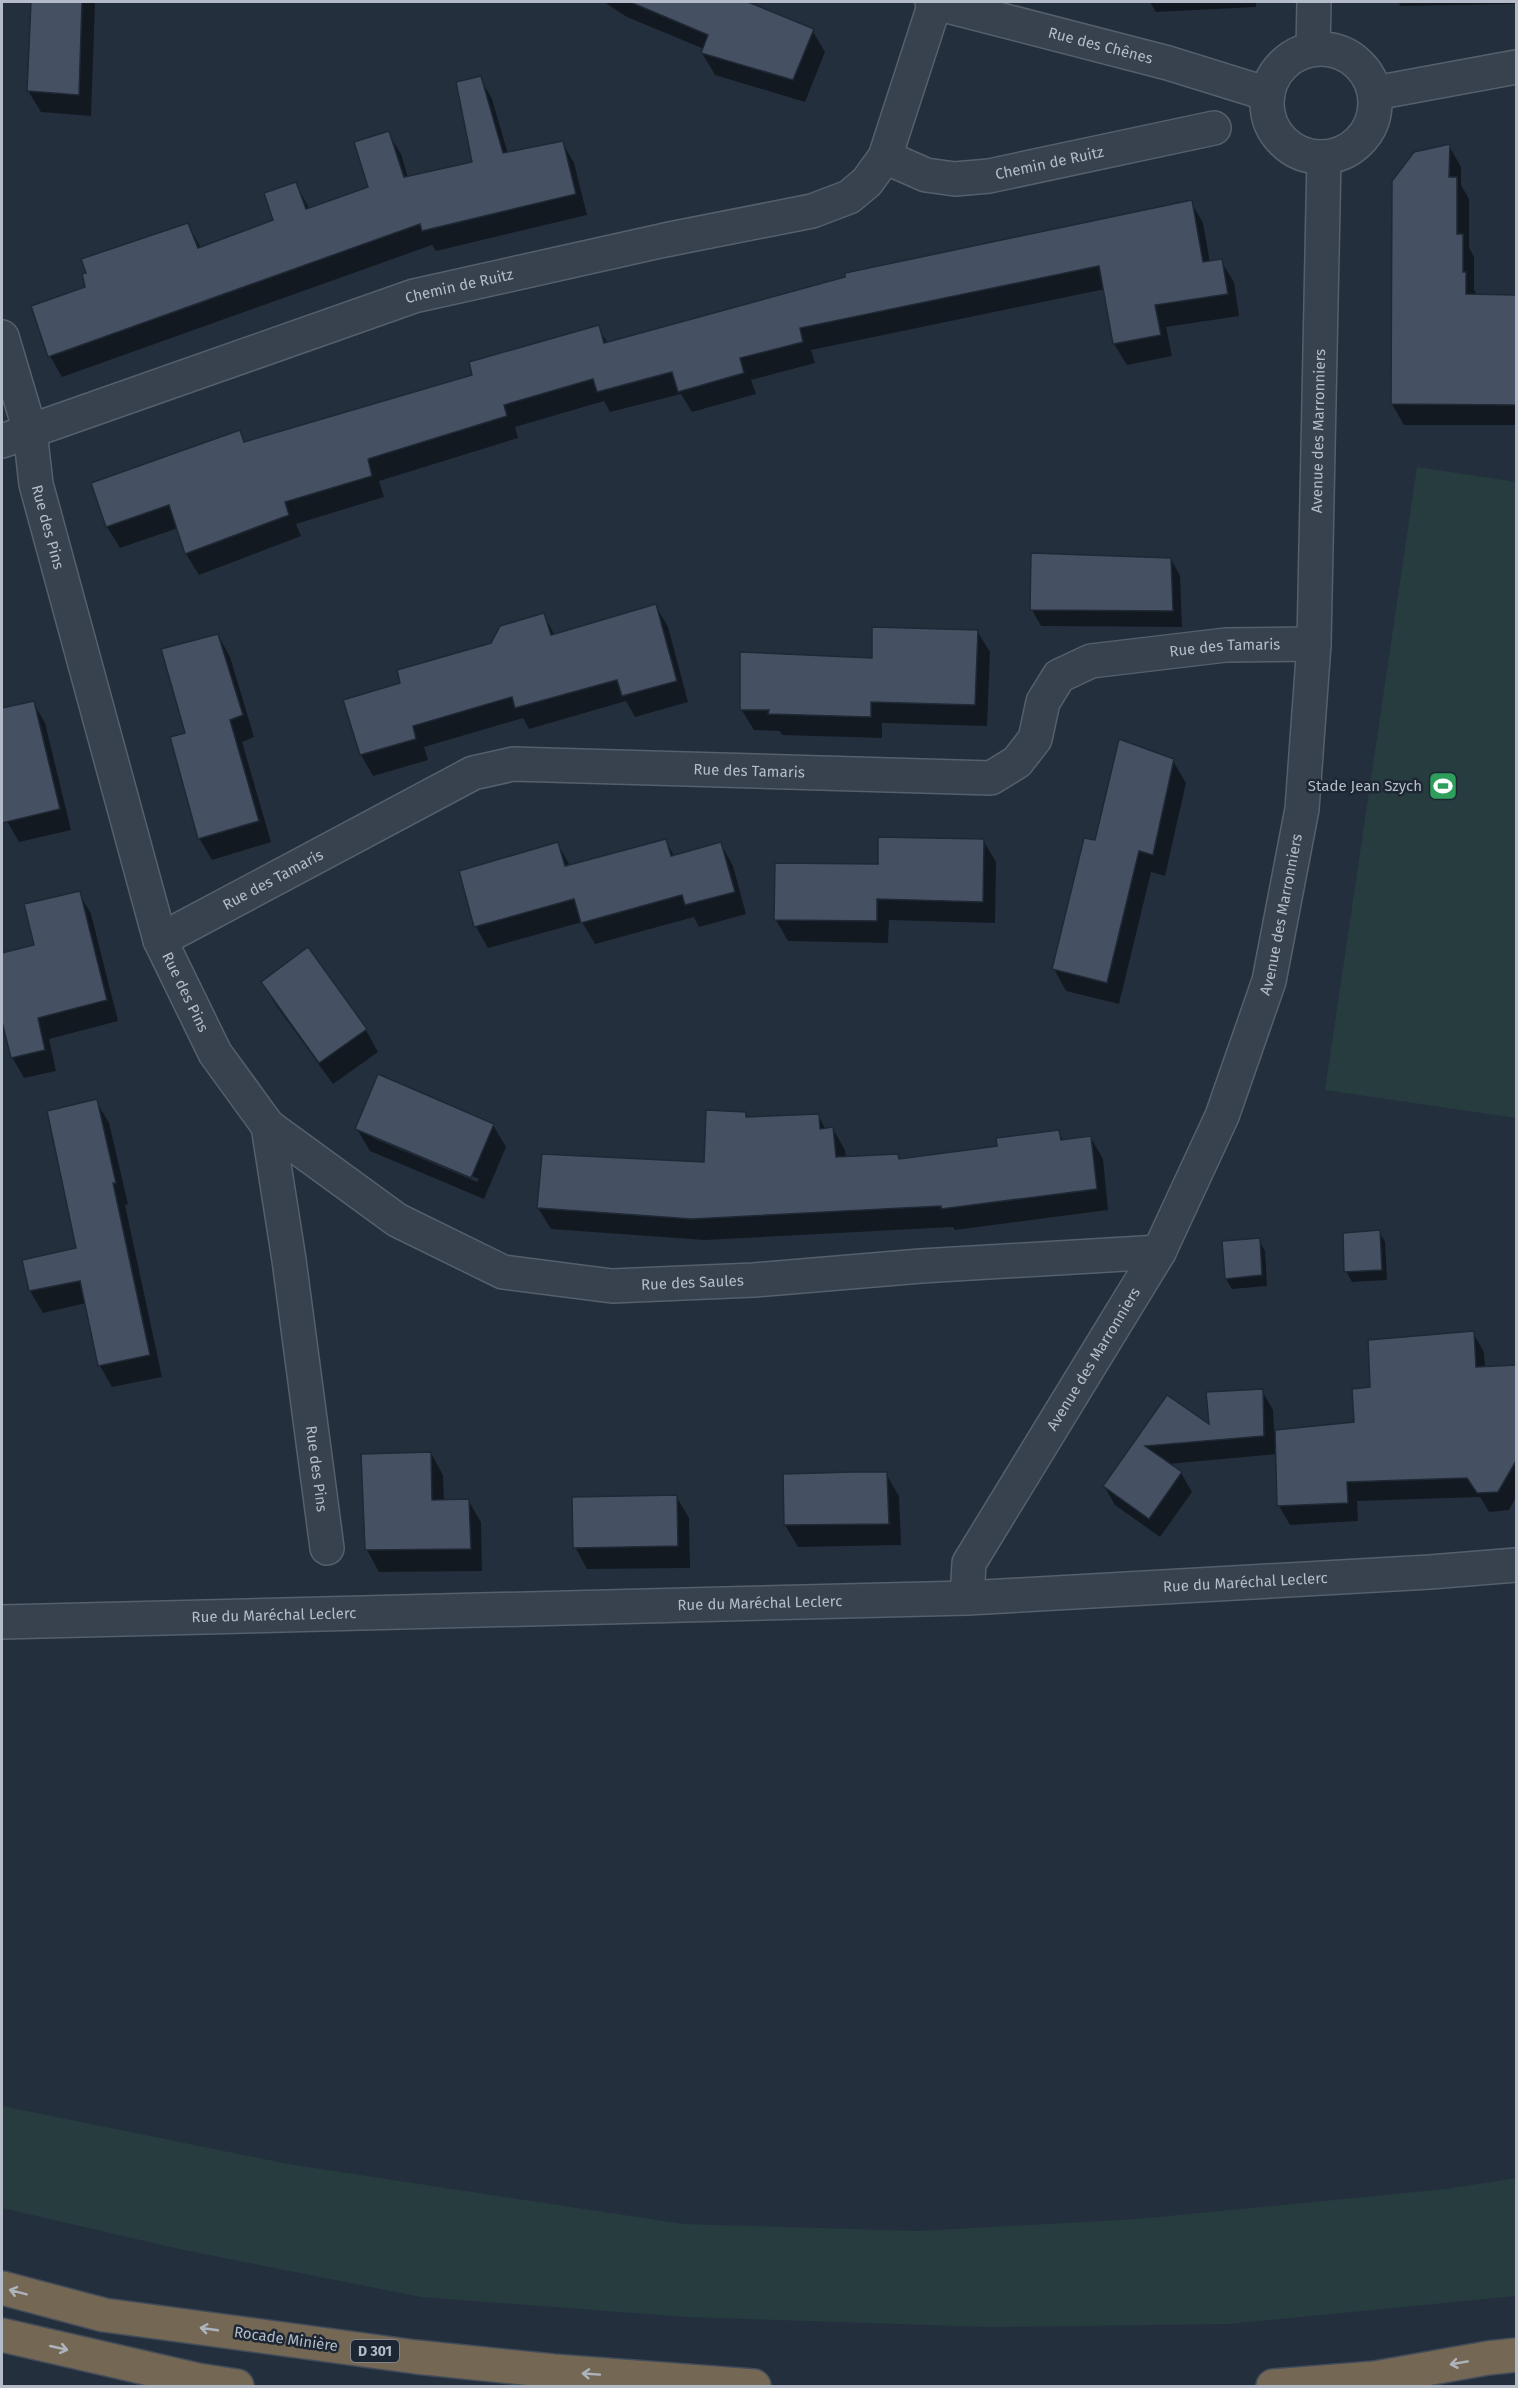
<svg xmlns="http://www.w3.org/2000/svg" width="1518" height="2388" viewBox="0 0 1518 2388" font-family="'Fira Sans',sans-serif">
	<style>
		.green { fill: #263c3f }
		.shadow { fill: #0007; fill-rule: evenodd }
		.building { fill: #455162; stroke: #1f2835; stroke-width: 1.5 }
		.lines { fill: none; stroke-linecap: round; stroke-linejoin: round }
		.minor-casing { stroke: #565f6c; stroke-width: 36 }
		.highway-casing { stroke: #434c59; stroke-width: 36 }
		.minor { stroke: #38414e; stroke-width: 33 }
		.highway { stroke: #746855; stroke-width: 33 }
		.oneway { stroke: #aeb4bd }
		.labels { text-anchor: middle; stroke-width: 5; stroke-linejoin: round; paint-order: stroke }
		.shield { fill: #1d2633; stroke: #878f9c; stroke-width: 1.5 }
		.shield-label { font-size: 14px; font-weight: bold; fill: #b4bcc9 }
		.street-label { font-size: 15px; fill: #b4bcc9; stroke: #1d2633 }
		.poi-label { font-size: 15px; fill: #b4bcc9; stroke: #1d2633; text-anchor: end }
	</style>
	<rect width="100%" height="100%" fill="#242f3e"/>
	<!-- green -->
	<g class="green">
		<path d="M1417,467l99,15v636l-191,-28z"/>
		<path d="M2,2106l286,58 395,60 236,7 219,-12 308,-30 70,-11v118l-288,28 -238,3 -304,-10 -265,-20 -242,-48 -177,-41z"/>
	</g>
	<!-- shadow -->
	<g class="shadow">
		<path d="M32,2h63l-4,114 -50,-4 -13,-21z"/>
		<path d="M604,2h139l69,28 13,22 -20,50 -90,-27 -13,-22 2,-4 -77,-32z"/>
		<path d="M1150,2h106v5l-100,5z"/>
		<path d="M1398,2h118v2l-115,2z"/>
		<path d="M480,78l12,21 16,55 54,-12 12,21 13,52 -151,36 -4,-6 -370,132 -12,-21 37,-68 101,-63 13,23 74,-27 21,-37 14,26 60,-22 18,-55 13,21 7,24 66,-15z"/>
		<path d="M1449,146l12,21v18l8,14v48l5,10v33l3,6 39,1v128h-112l-12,-21z"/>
		<path d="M1191,202l12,21 7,40 11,-2 13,21 5,34 -73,11 6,29 -45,9 -13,-21 -9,-55 -294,61 4,13 -64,17 5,14 -64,18 -11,-18 -71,18 -6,-11 -89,26 3,11 -139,43 5,16 -88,27 5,12 -102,39 -13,-21 -8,-26 -58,20 -13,-21 -14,-43 146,-52 6,11 229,-67 124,-49 10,17z"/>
		<path d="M1171,559l9,17 2,51 -141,-1 -9,-16z"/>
		<path d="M656,606l12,21 20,75 -53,15 -9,-16 -97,28 -6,-11 -99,29 4,13 -55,16 -12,-21 41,-71 90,-40 52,-29 11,21z"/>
		<path d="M977,631l13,21 -3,74 -105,-3v15l-100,-3 -2,-4 -26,-1 -13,-21 133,-49z"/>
		<path d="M218,635l12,22 24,80 -12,5 29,100 -59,18 -13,-22 -12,-104z"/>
		<path d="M33,702l12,21 26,107 -52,12 -12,-21 -5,-15v-96z"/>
		<path d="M1173,761l13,22 -21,93 -14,-4 -32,132 -53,-13 -12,-22 42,-127z"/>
		<path d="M665,840l10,17 46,-13 12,22 13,48 -47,13 -5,-10 -99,27 -13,-22 -94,26 -12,-21 -15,-55 97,-28 12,22z"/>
		<path d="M983,840l13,22 -1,61 -106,-3 -1,23 -100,-2 -12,-21 103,-54z"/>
		<path d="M79,893l12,21 27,107 -69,18 7,32 -32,7 -12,-21 -10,-41v-62l34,-8z"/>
		<path d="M308,949l58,81 12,22 -45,32 -58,-80 -12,-22z"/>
		<path d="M96,1101l13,22 19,81 -3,1 37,172 -50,10 -12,-21 -14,-63 -43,10 -13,-22 -6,-30 54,-12z"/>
		<path d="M745,1113l4,5 69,-3 8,15 7,-1 12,21 1,8 51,-3 3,5 99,-12 59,-17 6,10 27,-3 12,21 5,51 -153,20 -2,-3 -248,13 -154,-11 -13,-21 167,-45z"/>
		<path d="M493,1125l13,22 -22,52 -114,-48 -13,-22zM373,1135l106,44 -2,3 -104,-44z"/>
		<path d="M1379,1231l6,11 2,38 -35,2 -6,-11z"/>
		<path d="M1259,1240l6,11 2,35 -35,3 -6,-10z"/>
		<path d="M1473,1333l11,19 1,16 31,-1v130l-7,13 -20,2 -9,-15 -123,4 1,20 -68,4 -11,-19 -2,-52 -109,10 13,9 11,19 -32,45 -45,-32 -11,-19 64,-89 43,30 51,-36 11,19 1,22 81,-9 17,-34z"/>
		<path d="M431,1453l12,22 1,26 24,-1 13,22 1,49 -103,1 -12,-22 -4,-95z"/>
		<path d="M886,1474l13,22 2,49 -103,2 -13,-22z"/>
		<path d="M676,1496l13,22 1,50 -103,1 -12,-22z"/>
	</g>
	<!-- building -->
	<g class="building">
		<path d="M31,2h51l-3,93 -52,-4z"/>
		<path d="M630,2h118l66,27 -21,51 -92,-27 7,-18z"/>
		<path d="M481,76l22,77 60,-12 13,53 -154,37 -2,-7 -372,133 -17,-51 54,-19 -3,-13 4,-1 -5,-14 107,-36 10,25 75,-28 -9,-27 32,-11 10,27 62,-22 -14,-45 35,-11 15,46 68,-15 -16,-80z"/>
		<path d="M1450,144l-1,33h8v57h6v38h3v22l50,1v110l-125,-1 1,-223 22,-29z"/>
		<path d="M1192,200l11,62 19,-3 6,35 -73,11 6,30 -48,9 -14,-78 -299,62 3,14 -63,16 4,15 -66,19 -6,-20 -75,20 -4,-13 -89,26 3,11 -139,43 4,17 -87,26 4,13 -104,39 -16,-49 -63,22 -15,-44 149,-53 4,12 228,-67 -3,-13 130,-37 5,18 241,-66v-4z"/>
		<path d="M1031,553l140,5 2,53 -143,-1z"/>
		<path d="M656,604l21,77 -55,15 -5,-16 -102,28 -3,-11 -99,29 3,13 -56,16 -17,-55 57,-17 -3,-13 94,-27 9,-17 44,-13 7,22z"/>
		<path d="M872,627l106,3 -3,75 -104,-3v15l-103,-3 1,-4h-29v-58l132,6z"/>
		<path d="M218,634l25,81 -13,5 29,101 -61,18 -28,-102 15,-4 -24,-84z"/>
		<path d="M34,701l26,108 -58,14v-115z"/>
		<path d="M1119,739l55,20 -21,96 -14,-4 -32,132 -55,-14 32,-131 11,2z"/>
		<path d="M878,837l106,2 -1,63 -106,-3v22l-103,-1 1,-57 103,1z"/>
		<path d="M666,839l5,17 50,-14 14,50 -50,13 -3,-10 -101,28 -7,-24 -100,28 -15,-56 99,-29 7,24z"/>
		<path d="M80,891l27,109 -69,18 7,32 -34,8 -9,-36v-69l32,-8 -10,-41z"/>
		<path d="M308,947l59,82 -48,34 -58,-81z"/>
		<path d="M378,1074l116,50 -23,54 -116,-49z"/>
		<path d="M97,1099l19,84h-3l37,172 -52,11 -18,-85 -51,10 -7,-31 54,-12 -29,-137z"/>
		<path d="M706,1110l40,2v5l73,-3 1,15 13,-2 3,30 62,-3 1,5 98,-13 -1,-8 63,-8 2,10 30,-4 6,53 -156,20v-3l-249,13 -155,-11 5,-54 162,8z"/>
		<path d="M1380,1230l2,40 -38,2 -1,-39z"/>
		<path d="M1260,1238l2,37 -37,4 -3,-38z"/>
		<path d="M1474,1331l2,36 40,-2v96l-18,31 -21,1 -10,-15 -120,4 1,21 -71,3 -2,-76 79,-8 -2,-33 18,-2 -2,-47z"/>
		<path d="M1263,1389l1,47 -119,10 37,26 -33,47 -46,-33 64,-91 42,29 -3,-32z"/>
		<path d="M431,1452l1,48 37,-1 2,50 -106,1 -4,-96z"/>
		<path d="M852,1472h35l2,52 -105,1 -1,-51z"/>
		<path d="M677,1495l1,51 -105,2 -1,-51z"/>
	</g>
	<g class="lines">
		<!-- minor casing -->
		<g class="minor-casing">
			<g id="minor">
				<path id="s1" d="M932,2l236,61 100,31"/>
				<circle cx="1321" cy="103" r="54"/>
				<path d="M1313,49l1,-47"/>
				<path d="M1375,93l141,-26"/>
				<path id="s2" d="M885,157l41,18 29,4 34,-3 225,-48"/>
				<path id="s3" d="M2,337l28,94 6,53 124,456 55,113 53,73 21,134 38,288"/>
				<path id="s4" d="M2,441l412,-145 251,-56 147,-29 37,-14 18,-15 18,-25 50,-154"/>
				<path id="s5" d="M160,940l313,-167 40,-9 478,14 26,-16 18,-23 8,-37 16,-26 32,-15 135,-16 88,-1"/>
				<path id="s6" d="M268,1126l129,94 106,52 109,14 142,-6 167,-14 238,-14"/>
				<path id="s7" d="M967,1598l2,-35 190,-311 63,-136 47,-135 33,-172 12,-165 10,-487"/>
				<path id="s8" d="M2,1622l965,-24 463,-26 86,-7"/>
			</g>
		</g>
		<!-- highway casing -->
		<g class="highway-casing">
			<g id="highway">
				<path d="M2,2288l102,27 312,42 137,14 201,15"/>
				<path d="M2,2335l196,45 39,6"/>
				<path d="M1273,2386l102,-8 113,-20 28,-3"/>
			</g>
		</g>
		<!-- minor -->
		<use href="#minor" class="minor"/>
		<!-- highway -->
		<use href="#highway" class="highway"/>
	</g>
	<!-- one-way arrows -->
	<defs><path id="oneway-shaft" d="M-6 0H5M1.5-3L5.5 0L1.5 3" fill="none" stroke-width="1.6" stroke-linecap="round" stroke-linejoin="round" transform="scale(1.5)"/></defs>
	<g class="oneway">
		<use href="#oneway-shaft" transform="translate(18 2292) rotate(-165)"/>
		<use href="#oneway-shaft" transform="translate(209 2329) rotate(-172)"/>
		<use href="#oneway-shaft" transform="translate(59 2348) rotate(13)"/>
		<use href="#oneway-shaft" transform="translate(1459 2363) rotate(170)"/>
		<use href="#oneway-shaft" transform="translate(591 2374) rotate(-176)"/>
	</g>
	<!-- icons -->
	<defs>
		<g id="stadium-square" transform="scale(1.5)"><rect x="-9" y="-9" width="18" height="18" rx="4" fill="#2e9e5b" stroke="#1d2633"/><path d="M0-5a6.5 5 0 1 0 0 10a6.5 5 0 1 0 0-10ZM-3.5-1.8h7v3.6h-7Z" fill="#fff"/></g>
	</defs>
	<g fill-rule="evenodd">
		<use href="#stadium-square" x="1443" y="786"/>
	</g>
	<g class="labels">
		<!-- shield labels -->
		<rect class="shield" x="351" y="2340" width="48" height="22" rx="4.5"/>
		<g class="shield-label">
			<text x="375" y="2356">D 301</text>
		</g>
		<!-- street labels -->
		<g class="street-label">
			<text dy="5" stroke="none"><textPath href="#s1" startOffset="174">Rue des Chênes</textPath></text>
			<text dy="5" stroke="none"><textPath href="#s2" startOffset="170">Chemin de Ruitz</textPath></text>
			<text dy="5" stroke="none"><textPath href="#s4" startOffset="483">Chemin de Ruitz</textPath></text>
			<text dy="5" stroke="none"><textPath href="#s7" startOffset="1246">Avenue des Marronniers</textPath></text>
			<text dy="5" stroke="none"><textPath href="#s3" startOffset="196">Rue des Pins</textPath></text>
			<text dy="5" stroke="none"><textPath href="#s5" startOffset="1172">Rue des Tamaris</textPath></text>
			<text dy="5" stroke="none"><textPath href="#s5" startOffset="632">Rue des Tamaris</textPath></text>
			<text dy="5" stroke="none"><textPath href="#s5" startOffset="128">Rue des Tamaris</textPath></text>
			<text dy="5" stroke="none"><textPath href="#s7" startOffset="760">Avenue des Marronniers</textPath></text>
			<text dy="5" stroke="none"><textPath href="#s3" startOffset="682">Rue des Pins</textPath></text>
			<text dy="5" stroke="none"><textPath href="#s6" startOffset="468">Rue des Saules</textPath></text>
			<text dy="5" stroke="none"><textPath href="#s7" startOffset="274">Avenue des Marronniers</textPath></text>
			<text dy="5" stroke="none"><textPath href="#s3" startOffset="1186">Rue des Pins</textPath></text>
			<text dy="5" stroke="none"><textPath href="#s8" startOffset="1244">Rue du Maréchal Leclerc</textPath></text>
			<text dy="5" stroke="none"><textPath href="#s8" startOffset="758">Rue du Maréchal Leclerc</textPath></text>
			<text dy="5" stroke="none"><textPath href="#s8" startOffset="272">Rue du Maréchal Leclerc</textPath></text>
			<text transform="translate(286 2339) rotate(8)" y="5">Rocade Minière</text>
		</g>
		<!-- poi labels -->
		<g class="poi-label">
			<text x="1422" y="791">Stade Jean Szych</text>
		</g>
	</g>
	<!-- border -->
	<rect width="1518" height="2388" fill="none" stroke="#b4bcc9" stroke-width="6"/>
</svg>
